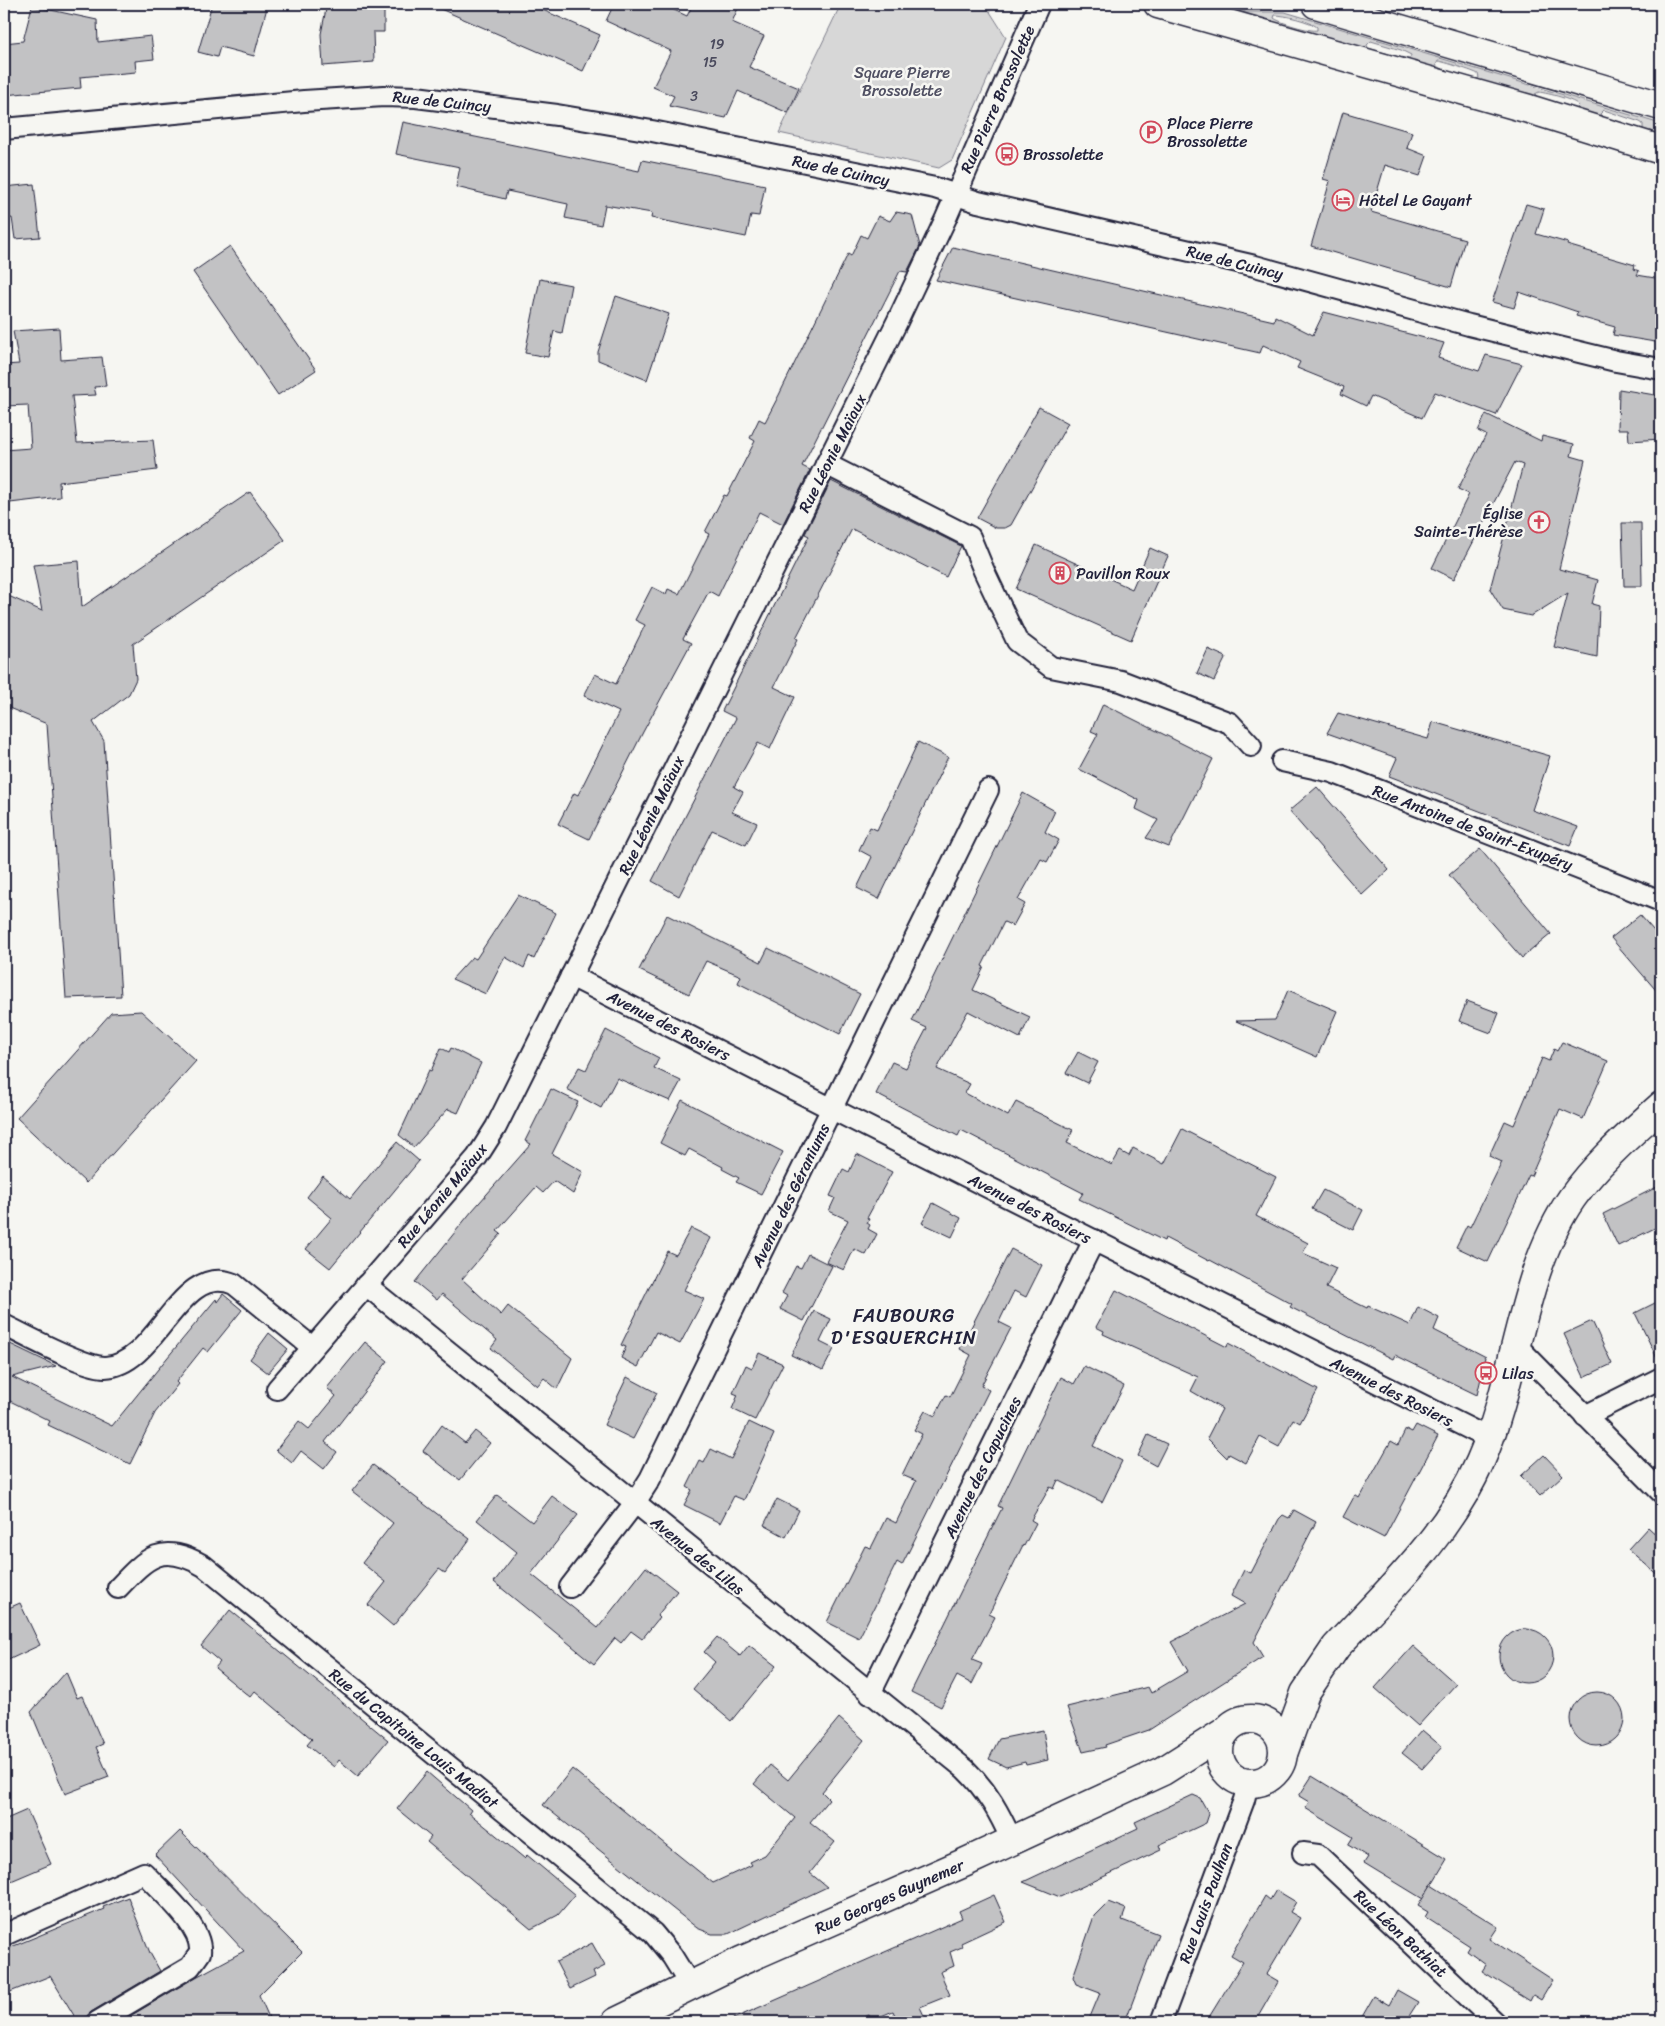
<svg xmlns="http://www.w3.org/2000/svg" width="1665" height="2026" viewBox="0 0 1665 2026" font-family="Sriracha,sans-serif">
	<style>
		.green { fill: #d7d7d7; stroke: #7c7c89; fill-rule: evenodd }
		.building { fill: #c2c2c4; stroke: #22223b }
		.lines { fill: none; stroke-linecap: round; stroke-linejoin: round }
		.street-casing { stroke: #22223b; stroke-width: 24 }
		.secondary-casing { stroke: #22223b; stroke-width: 31 }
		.primary-casing { stroke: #22223b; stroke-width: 31 }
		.street { stroke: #f6f6f2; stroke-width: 20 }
		.secondary { stroke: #f6f6f2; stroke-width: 28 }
		.primary { stroke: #f6f6f2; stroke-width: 28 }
		.labels { text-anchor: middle; stroke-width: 5; stroke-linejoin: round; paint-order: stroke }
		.number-label { font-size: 14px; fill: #4a4a5d }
		.park-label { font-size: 16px; fill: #4f4f62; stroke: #f6f6f2 }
		.street-label { font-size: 16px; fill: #22223b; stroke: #f6f6f2 }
		.poi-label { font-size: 16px; fill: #22223b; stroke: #f6f6f2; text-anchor: start }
		.quarter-label { font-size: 19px; letter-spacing: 1px; fill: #22223b; stroke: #f6f6f2 }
	</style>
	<rect width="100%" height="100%" fill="#f6f6f2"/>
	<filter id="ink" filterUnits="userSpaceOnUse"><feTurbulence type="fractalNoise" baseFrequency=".02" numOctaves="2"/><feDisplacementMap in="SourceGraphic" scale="10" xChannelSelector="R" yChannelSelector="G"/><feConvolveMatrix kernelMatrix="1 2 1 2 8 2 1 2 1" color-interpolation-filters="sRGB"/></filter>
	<g filter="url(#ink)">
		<!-- green -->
		<g class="green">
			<path d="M841,4h144l21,33 -54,123 -13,8 -160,-35z"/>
			<path d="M1204,4h15l27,8h39l376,112v5l-2,3 2,3v5zM1275,15c9,0 35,6 42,12v3c-6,2 -39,-8 -43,-12zM1371,41l30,9 10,5 -1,3h-7l-35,-10 -1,-3zM1438,61c4,0 38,11 40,13l1,4 -5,2c-11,-4 -31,-7 -38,-15zM1539,92c8,1 37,8 40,14l-4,4 -37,-12 -3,-4zM1604,110l36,12 3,2v5c-6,1 -31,-8 -40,-11l-3,-4z"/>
		</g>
		<!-- building -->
		<g class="building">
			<path d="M212,4h56l-14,52 -34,-9 -3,10 -19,-5z"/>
			<path d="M327,4h57v28h-11l1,30 -51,4 -2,-32z"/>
			<path d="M429,4h100l71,31 -17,36z"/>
			<path d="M614,4h47l26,12 6,-12h47l-8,18 32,14 -15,31 50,21 -11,25 -50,-22 -12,27 -57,-12 5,-10 -21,-9 18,-36 -65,-30z"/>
			<path d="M32,6l65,14 1,22 53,-6 3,23 -19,2 1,11 -56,5 1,11 -77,7v-21h2l-2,-31 19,-2z"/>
			<path d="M1343,112l69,20 -5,16 20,8 -7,20 -35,-11 -14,47 94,27 -14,48 -140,-41 19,-65 -7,-2z"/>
			<path d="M403,122l236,49 3,-11 123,25 -6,31 -8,-1 -5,22 -95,-19 1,-5 -47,-8 -4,20 -36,-7 3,-14 -61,-13 -2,8 -49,-12 4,-20 -64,-13z"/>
			<path d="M34,184l6,53 -25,2 -3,-21 -8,1v-32z"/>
			<path d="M1526,204l18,5 -8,25 32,9 -1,2 68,20 -1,4 5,2 -2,4 24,4v64l-48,-8 2,-8 -39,-11 2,-4 -59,-20 -5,16 -22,-6z"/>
			<path d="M896,212l16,3 8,31 -13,26 -7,-1 -98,195 8,4 -27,54 -24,-12 -41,84 -9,-5 -26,48 8,4 -48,89 -54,107 -31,-15 16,-31 4,2 41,-83 -35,-16 11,-22 21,10 29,-59 -10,-5 17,-33 14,7 2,-5 11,5 30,-60 -4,-2 19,-37 3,1 28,-55 -5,-3 9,-19 6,3 14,-27 69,-141 3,2 10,-21 6,3 11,-22 12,5z"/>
			<path d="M230,246l86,124 -38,25 -85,-123z"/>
			<path d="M953,247l321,74 1,-5 38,19 11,-23 120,31 -6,15 41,13 7,-16 36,9 -26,51 -61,-23 -13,26 -51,-22 -5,10 -25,-12 3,-7 -47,-19 3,-6 -37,-17 -3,8 -324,-73z"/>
			<path d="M540,279l31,6 -9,48 -8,-2 -6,26 -23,-4z"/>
			<path d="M616,296l53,18 -22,66 -49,-20v-8z"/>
			<path d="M59,328l2,32 41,-3 4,29 -12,1 2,8 -24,1 5,47 76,-3 4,30 -98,12 1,15 -50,6 -1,-9h-5v-44l27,-2 -3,-43 -24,1v-41l15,-1 -6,-33z"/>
			<path d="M1619,389l42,7v43l-32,2 -1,-12h-10z"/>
			<path d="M1039,407l29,16 -57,102 -6,3h-9l-19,-10z"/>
			<path d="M1486,414l55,27 1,-5 32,8 -3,12 14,4 -26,109 39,11 -6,24 7,2 -2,51 -43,-10 14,-54 -37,23 -28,-6 -13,-21 33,-124 -8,-3 -61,117 -22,-11 37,-74 -11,-5 28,-54 -8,-4z"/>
			<path d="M831,481l130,65 -15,31 -94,-48 -56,109 2,1 -24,48 21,10 -25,52 -12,-6 -24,44 9,5 -11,20 25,11 -11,22 -34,-15 -33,66 -27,-15 84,-163 -14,-7 87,-175 -4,-2z"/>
			<path d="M250,492l35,48 -152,104 3,35 -7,15 -36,28 11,19 17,255 -55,2 -19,-274 -38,-16 -5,-8v-106l38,17 -9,-46 46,-4 3,46z"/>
			<path d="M1622,523h19l1,63h-18z"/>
			<path d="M1036,545l96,44 18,-41 18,8 -37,84 -115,-51z"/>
			<path d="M1208,649l18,8 -12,24 -17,-8z"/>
			<path d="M1103,704l110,55 -44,88 -23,-9 12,-18 -22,-11 3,-9 -60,-31 19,-35 -7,-3z"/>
			<path d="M1338,713l90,26 5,-17 117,34 -18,54 46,17 -8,19 -181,-70 8,-18 -70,-25z"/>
			<path d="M918,742l30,15 -69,142 -22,-11 15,-31 -13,-7 11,-23 7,3z"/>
			<path d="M1317,787l72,83 -27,25 -73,-84z"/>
			<path d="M1023,793l32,18 -10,21 14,8 -12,22 -6,-3 -23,41 7,4 -12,22 -9,-4 -22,44 2,1 -11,23 57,27 -10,21 -52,-27 -31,58 33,15 -5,9 43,23 8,-14 57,28 -6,13 45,22 8,-14 9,5 4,-8 31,16 18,-35 94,48 -20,39 52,27 -5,10 33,15 -10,20 41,20 1,-2 42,19 8,-18 21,11 -5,12 52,27 -9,38 -82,-40 -2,4 -103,-52 2,-3 -82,-44 -1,1 -44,-23 -1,3 -85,-42 4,-6 -122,-63 -3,6 -82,-42 16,-32 14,6 21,-40 -15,-7z"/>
			<path d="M1480,849l71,85 -29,24 -73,-83z"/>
			<path d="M518,895l38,18 -22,46 -5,-3 -5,12 -19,-11 -19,37 -34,-15 20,-22 4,2z"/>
			<path d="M667,915l94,47 7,-14 92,46 -20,40 -102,-51 3,-7 -35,-15 -17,33 -50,-24z"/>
			<path d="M1640,915l21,24v57l-50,-58z"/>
			<path d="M1288,990l49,21 -20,46 -81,-36 39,-1z"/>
			<path d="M1467,1001l32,12 -8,20 -32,-12z"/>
			<path d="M141,1011l55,50 -110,122 -69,-65 94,-105z"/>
			<path d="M606,1030l53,28 -5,10 27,13 -11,20 -53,-23 -16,30 -34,-19 12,-22 7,3z"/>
			<path d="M1562,1042l46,19 -25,58 -23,-10 -29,67 -2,-1 -41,87 -32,-15 11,-22 3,2 32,-65 -13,-6 16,-35 9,4 28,-67 7,3 5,-12 3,2z"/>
			<path d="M441,1048l8,4 2,-4 30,15 -23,50 -10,-4 -34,38 -15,-12 30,-65 2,1z"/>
			<path d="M1078,1052l20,10 -11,21 -21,-10z"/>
			<path d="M551,1089l27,13 -26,52 31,18 -10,22 -19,-13 -11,12 -7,-6 -39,44 4,3 -39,45 39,36 7,-9 64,52 -15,31 -13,-11 -7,8 -46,-38 6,-8 -55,-46 -5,6 -22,-18 57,-71 59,-67 -6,-3z"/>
			<path d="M682,1100l101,52 -22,42 -25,-12 3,-4 -17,-9 1,-2 -34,-18 -4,7 -25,-13z"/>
			<path d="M397,1142l22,19 -89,107 -24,-19 26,-31 -25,-21 16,-21 27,23z"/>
			<path d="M857,1154l35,18 -25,46 2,1 -2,4 3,2 -2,4 9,5 -11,21 -12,-6 -10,21 -18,-8 22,-42 -19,-9 6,-13 -5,-2 13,-27 6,3z"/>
			<path d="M1661,1185v40l-43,21 -15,-32z"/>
			<path d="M1323,1190l40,20 -10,20 -41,-21z"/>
			<path d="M933,1203l28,15 -9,19 -30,-14z"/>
			<path d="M691,1228l20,10 -27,52 20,9 -24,45 -24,-12 -18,35 -17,-9 5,-11 -5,-2 46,-94 9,4z"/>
			<path d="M1011,1249l31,16 -16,32 -12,-6 -15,31 12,6 -30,58 8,4 -87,175 -5,-3 -38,76 -32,-16 38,-76 6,2 15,-30 10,5 20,-42 -14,-6 20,-41 -8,-4 11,-19 10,5 11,-21 4,2 21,-42 -11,-6z"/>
			<path d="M808,1254l24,12 -28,55 -24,-12 7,-13 -5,-3 14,-27 5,2z"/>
			<path d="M1116,1290l111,57 1,-4 90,47 -18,33 -7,-4 -14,28 -19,-10 -14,26 -17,-9 -2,4 -20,-20 15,-29 -31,-18 7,-14 -95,-43 1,-3 -8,-4z"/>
			<path d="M223,1294l19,16 -34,42 -5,-4 -27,34 2,2 -23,29 -25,51 -82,-39 2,-4 -46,-23v-57l52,25 -44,11 100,49 55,-68 49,-59 1,3z"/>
			<path d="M1661,1300v66l-26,-53z"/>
			<path d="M814,1311l17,8 -11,23 14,7 -11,21 -32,-15z"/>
			<path d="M1592,1321l20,43 -28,13 -20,-43z"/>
			<path d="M269,1333l19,16 -20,24 -18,-14z"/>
			<path d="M365,1342l23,19 -63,81 12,10 -13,17 -23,-18 -9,12 -16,-13 23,-29 10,8 27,-33 -9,-8z"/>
			<path d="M759,1353l24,11 -28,56 -23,-11 6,-14 -5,-2 13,-28 6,3z"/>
			<path d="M1084,1366l40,20 -31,60 29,15 -20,41 -44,-22 -4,9 -4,-2 -19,33 5,3 -12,23 -1,-1 -34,69 6,3 -23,43 10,4 -10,20 -15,-8 -16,31 -30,-15 91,-184 -4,-2 63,-129 13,7z"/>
			<path d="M627,1377l30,16 -24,46 -29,-14z"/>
			<path d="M749,1422l25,12 -30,66 -10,-4 -14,27 -36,-18 8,-15 -5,-3 13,-26 4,2 7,-14 20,10z"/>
			<path d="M442,1425l23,18 10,-12 15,12 -30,37 -37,-29z"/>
			<path d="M1416,1425l22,11 -54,102 -41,-21 12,-22 4,3 32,-57 7,4 8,-16 6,3z"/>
			<path d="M1148,1435l19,9 -11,22 -18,-10z"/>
			<path d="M1544,1455l19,20 -23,21 -19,-20z"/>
			<path d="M373,1465l97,74 -25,34 -6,-4 -46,57 -25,-21 18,-23 -24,-19 31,-40 -41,-32z"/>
			<path d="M497,1495l35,27 20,-26 26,19 -47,59 67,54 48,-61 31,24 -20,25 2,2 -17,21 -11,-8 -10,12 -6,-5 -21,26 -100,-82 23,-30 -40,-32z"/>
			<path d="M777,1499l22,11 -13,27 -22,-12z"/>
			<path d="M1294,1510l22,12 -62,120 9,15 -114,73 -44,15 1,2 -23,5 -16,-45 81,-20 3,6 37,-22 -17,-29 74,-38 -14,-8 13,-26 7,3 28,-54 4,-4 6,3z"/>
			<path d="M1648,1527l13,12v39l-33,-29z"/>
			<path d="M20,1603l20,42 -36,17v-52z"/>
			<path d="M230,1610l158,130 -30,36 -19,-16 -5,7 -27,-22 5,-6 -57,-48 -5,6 -35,-29 5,-6 -19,-16z"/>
			<circle cx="1526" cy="1656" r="27"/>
			<path d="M717,1637l23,19 9,-11 27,21 -45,55 -38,-32 22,-27 -11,-10z"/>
			<path d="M1413,1646l43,38 -38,42 -43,-38z"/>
			<path d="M66,1672l11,26 5,-2 21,48 -7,3 13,30 -44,17 -34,-82z"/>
			<circle cx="1597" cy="1719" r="27"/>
			<path d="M839,1718l25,22 -42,52 7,7 -19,23 25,20 -25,31 17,14 -99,47h-16l-15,-6 -154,-123 29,-36 141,114 39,-18 -2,-3 15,-7 30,-37 -41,-34 16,-19 18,15z"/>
			<path d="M1043,1730l5,30 -22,5 -1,-3 -19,5 -17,-8 10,-20z"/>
			<path d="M1422,1730l20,17 -20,22 -20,-16z"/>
			<path d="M427,1772l44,38 -2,3 55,45 3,-3 48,40 -17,20 -27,14 -104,-87 4,-5 -34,-28z"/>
			<path d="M1312,1776l135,83 -24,40 -59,-36 4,-6 -20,-12 5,-8 -48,-29 4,-6 -10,-6z"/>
			<path d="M1193,1795l7,3 9,16 -3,9 -47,22 2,5 -101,47 -37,-15 115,-54 -3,-6z"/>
			<path d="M27,1810l24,54 -47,20v-64z"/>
			<path d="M180,1831l122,121 -43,43 12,27h-151l76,-45 48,-26 -89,-96z"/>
			<path d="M1431,1885l67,42 -8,12 63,41 -12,20 -8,-5 -3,6 -48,-30 4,-6 -19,-14 3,-5 -45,-29 3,-5 -10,-6z"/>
			<path d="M1276,1890l20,12 -6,10 10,6 -34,57 12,7 -23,40h-49l37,-60 -12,-7 34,-59 5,4z"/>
			<path d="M994,1895l12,27 -45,21 1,4 -12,5 4,14 -14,6 10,23 -30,12 7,15h-29l-5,-11 -21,9 -3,-5 -15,7h-128l236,-104 -3,-7z"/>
			<path d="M128,1897l22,56 10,18 -69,41 -5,5 -1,5h-7l-28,-46 -40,16 -6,-14v-28l100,-41 -1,-2z"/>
			<path d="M1108,1902l18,7 -4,11 36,14 -33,88h-37l12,-29 -24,-9 -3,-7 21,-61z"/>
			<path d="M592,1943l13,23 -12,6 2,5 -25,12 -14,-27z"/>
			<path d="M1397,1990l21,12 -9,14 10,6h-60l15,-26 15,9z"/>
		</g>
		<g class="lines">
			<!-- street casing -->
			<g class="street-casing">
				<g id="street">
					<path d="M4,129l300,-28 80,-5 32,1 141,18 95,16 283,57 43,14 277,64 214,59 147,36 45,8"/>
					<path d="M826,464l144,73 14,34 33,70 34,26 70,14 109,42 21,23"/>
					<path d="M1282,761l50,11 329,129"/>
					<path d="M571,976l277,141 642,322"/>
					<path d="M366,1285l599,484c22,21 35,45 47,72"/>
					<path d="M4,1325c22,11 79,42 101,42 53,-2 74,-106 129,-83l78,63"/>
					<path d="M1517,1346l144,146"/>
					<path d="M277,1389l200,-232 19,-30 401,-805 49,-104 93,-214"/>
					<path d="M1585,1416l76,-38"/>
					<path d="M570,1587l64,-83 16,-25 338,-689"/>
					<path d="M118,1588c30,-32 44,-46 86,-22l449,367 19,23 18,29"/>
					<path d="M870,1694l224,-454"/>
					<path d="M1303,1853l15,2 177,167"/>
					<path d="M4,1935l140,-62c17,19 59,53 56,80l-10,14 -93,55"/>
					<path d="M1161,2022l83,-222 4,-17"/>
				</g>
			</g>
			<!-- secondary casing -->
			<g class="secondary-casing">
				<g id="secondary">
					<circle cx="1251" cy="1751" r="32"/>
					<path d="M1284,1751l21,-58 31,-46c53,-57 112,-112 144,-185 37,-83 40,-189 92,-264 25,-35 57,-63 89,-92"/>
					<path d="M616,2022l125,-61 225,-99 197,-91 63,-40"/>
				</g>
			</g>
			<!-- primary casing -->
			<g class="primary-casing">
				<g id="primary">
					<path d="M1158,4l371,105 132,41"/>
					<path d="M1316,4l345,102"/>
				</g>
			</g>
			<!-- street -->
			<use href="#street" class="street"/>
			<!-- secondary -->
			<use href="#secondary" class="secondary"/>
			<!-- primary -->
			<use href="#primary" class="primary"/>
		</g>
	</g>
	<!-- icons -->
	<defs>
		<g id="parking-ring" transform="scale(1.125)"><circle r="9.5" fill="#f6f6f2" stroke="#d1495b" stroke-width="1.5"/><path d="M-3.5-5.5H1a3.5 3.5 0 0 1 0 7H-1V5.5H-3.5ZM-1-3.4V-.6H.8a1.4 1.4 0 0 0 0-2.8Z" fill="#d1495b"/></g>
		<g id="bus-ring" transform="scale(1.125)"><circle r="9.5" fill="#f6f6f2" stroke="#d1495b" stroke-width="1.5"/><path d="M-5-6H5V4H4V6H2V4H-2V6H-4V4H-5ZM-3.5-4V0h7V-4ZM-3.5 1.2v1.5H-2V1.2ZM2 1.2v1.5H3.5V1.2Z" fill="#d1495b"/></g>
		<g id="hotel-ring" transform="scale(1.125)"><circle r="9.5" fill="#f6f6f2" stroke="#d1495b" stroke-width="1.5"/><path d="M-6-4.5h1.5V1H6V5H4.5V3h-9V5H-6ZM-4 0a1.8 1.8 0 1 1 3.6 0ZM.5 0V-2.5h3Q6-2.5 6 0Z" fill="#d1495b"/></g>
		<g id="church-ring" transform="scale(1.125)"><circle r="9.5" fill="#f6f6f2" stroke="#d1495b" stroke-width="1.5"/><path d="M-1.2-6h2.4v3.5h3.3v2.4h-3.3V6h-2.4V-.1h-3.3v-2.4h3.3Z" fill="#d1495b"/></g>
		<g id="building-ring" transform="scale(1.125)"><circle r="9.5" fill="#f6f6f2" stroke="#d1495b" stroke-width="1.5"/><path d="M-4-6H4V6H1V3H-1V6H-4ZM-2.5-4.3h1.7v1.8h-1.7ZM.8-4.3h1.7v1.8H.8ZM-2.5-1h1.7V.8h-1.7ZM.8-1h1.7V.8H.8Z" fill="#d1495b"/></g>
	</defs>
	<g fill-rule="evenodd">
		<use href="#parking-ring" x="1151" y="132"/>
		<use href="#bus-ring" x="1007" y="154"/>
		<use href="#hotel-ring" x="1343" y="200"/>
		<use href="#church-ring" x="1539" y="522"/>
		<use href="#building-ring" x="1060" y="573"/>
		<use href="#bus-ring" x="1486" y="1373"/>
	</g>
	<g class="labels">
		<!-- number labels -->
		<g class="number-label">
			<text x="717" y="49">19</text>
			<text x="710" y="67">15</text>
			<text x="694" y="101">3</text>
		</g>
		<!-- park labels -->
		<g class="park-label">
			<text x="902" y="78">Square Pierre<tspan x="902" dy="18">Brossolette</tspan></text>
		</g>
		<!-- street labels -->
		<g class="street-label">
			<text transform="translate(997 99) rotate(-66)" y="6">Rue Pierre Brossolette</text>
			<text transform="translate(442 101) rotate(6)" y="6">Rue de Cuincy</text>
			<text transform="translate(841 170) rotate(12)" y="6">Rue de Cuincy</text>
			<text transform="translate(1235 262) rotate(14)" y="6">Rue de Cuincy</text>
			<text transform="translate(832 453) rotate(-63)" y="6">Rue Léonie Maïaux</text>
			<text transform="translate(651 815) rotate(-64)" y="6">Rue Léonie Maïaux</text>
			<text transform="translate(1473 827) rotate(21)" y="6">Rue Antoine de Saint-Exupéry</text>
			<text transform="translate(669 1025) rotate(27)" y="6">Avenue des Rosiers</text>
			<text transform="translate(442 1195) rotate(-50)" y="6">Rue Léonie Maïaux</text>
			<text transform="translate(790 1195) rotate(-64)" y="6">Avenue des Géraniums</text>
			<text transform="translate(1030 1208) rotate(27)" y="6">Avenue des Rosiers</text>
			<text transform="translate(1392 1391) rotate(27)" y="6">Avenue des Rosiers</text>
			<text transform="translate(982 1467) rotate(-64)" y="6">Avenue des Capucines</text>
			<text transform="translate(698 1555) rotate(39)" y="6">Avenue des Lilas</text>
			<text transform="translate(414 1738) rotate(39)" y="6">Rue du Capitaine Louis Madiot</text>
			<text transform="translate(889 1896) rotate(-24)" y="6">Rue Georges Guynemer</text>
			<text transform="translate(1205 1903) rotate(-70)" y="6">Rue Louis Paulhan</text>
			<text transform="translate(1401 1933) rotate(43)" y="6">Rue Léon Bathiat</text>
		</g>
		<!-- poi labels -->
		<g class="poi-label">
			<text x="1167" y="129">Place Pierre<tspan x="1167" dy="18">Brossolette</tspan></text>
			<text x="1023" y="160">Brossolette</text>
			<text x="1359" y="206">Hôtel Le Gayant</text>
			<text x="1523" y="519" text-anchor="end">Église<tspan x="1523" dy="18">Sainte-Thérèse</tspan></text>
			<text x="1076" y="579">Pavillon Roux</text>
			<text x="1502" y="1379">Lilas</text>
		</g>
		<!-- quarter labels -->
		<g class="quarter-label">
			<text x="904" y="1322">FAUBOURG<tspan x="904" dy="22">D'ESQUERCHIN</tspan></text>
		</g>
	</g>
	<!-- margin -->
	<rect width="1665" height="2026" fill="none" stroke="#f6f6f2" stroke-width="20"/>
	<rect x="10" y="10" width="1645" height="2006" fill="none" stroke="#22223b" stroke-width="2" filter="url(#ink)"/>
</svg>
